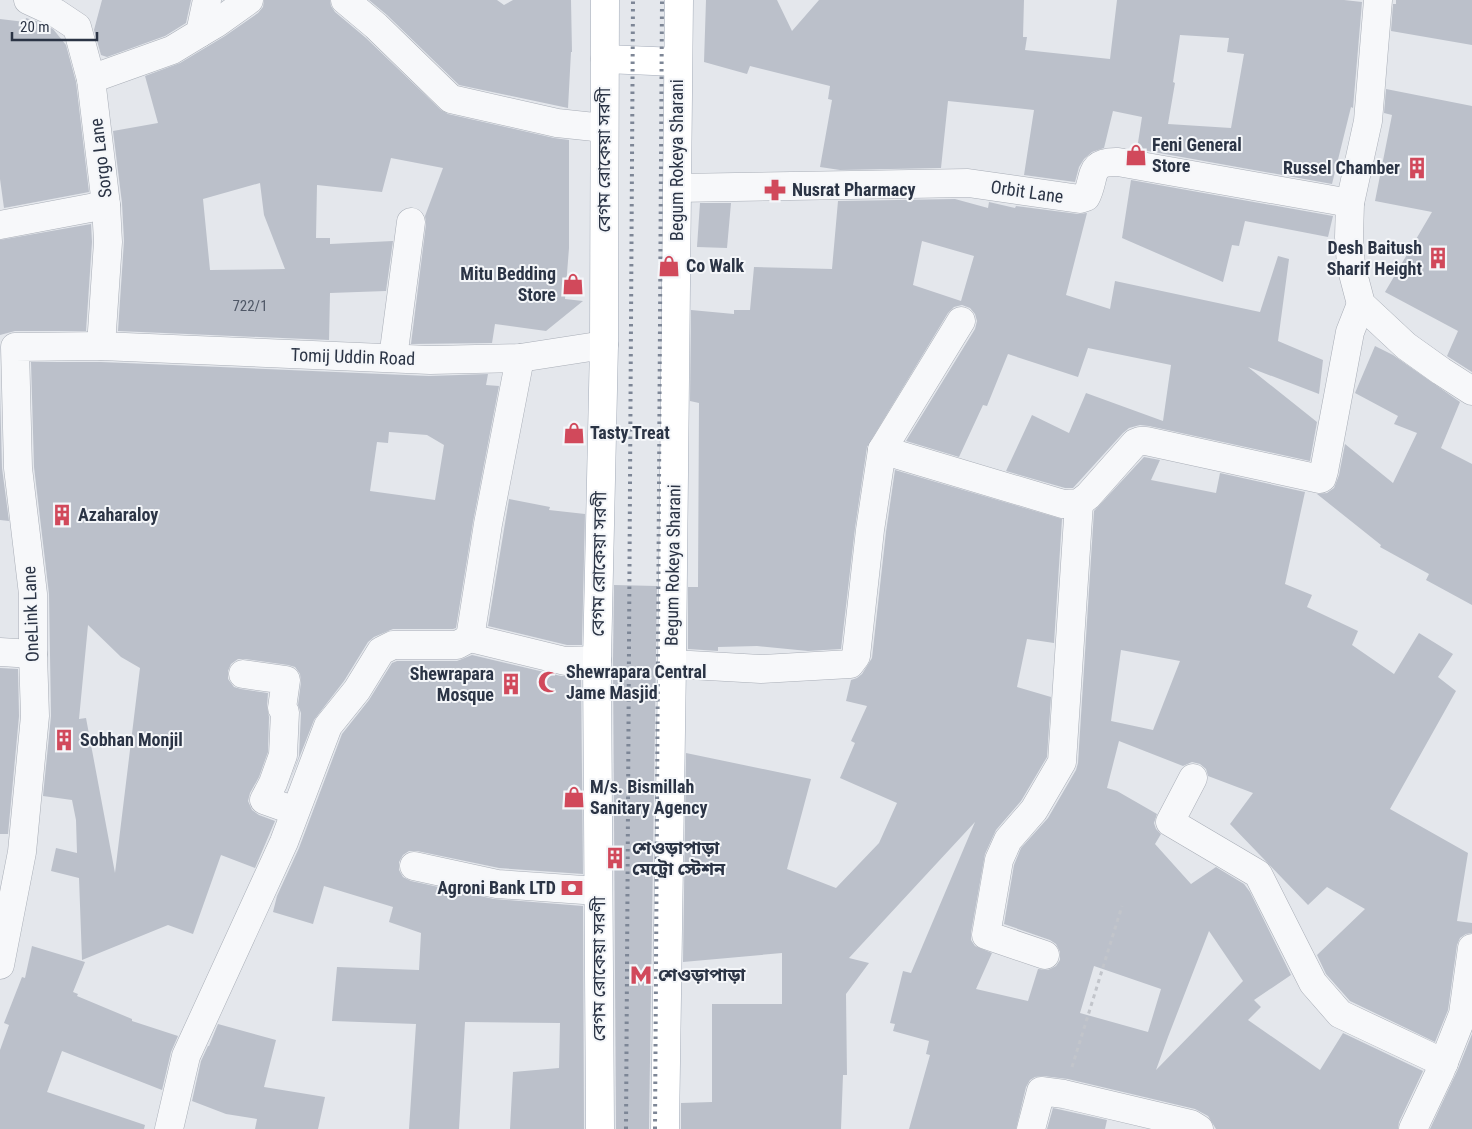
<svg xmlns="http://www.w3.org/2000/svg" width="1472" height="1129" viewBox="0 0 1472 1129" font-family="'Roboto Condensed','Noto Sans Bengali',sans-serif">
	<style>
		.building { fill: #bbc0ca; fill-rule: evenodd }
		.lines { fill: none; stroke-linecap: round; stroke-linejoin: round }
		.minor-casing { stroke: #a9aeb7; stroke-width: 29 }
		.primary-casing { stroke: #a3abb8; stroke-width: 29 }
		.path { stroke: #c2c5cb; stroke-width: 3; stroke-dasharray: 4 4; stroke-linecap: butt }
		.minor { stroke: #f7f8fa; stroke-width: 28 }
		.primary { stroke: #fff; stroke-width: 28 }
		.rail { stroke: #7d8696; stroke-width: 4; stroke-dasharray: 2.5 5; stroke-linecap: butt }
		.labels { text-anchor: middle; stroke-width: 4; stroke-linejoin: round; paint-order: stroke }
		.number-label { font-size: 15px; fill: #4f5766 }
		.poi-label { font-size: 18px; font-weight: bold; fill: #2b3445; stroke: #f4f6f9; text-anchor: start }
		.street-label { font-size: 18px; fill: #2b3445; stroke: #f4f6f9 }
	</style>
	<rect width="100%" height="100%" fill="#e4e7ec"/>
	<!-- building -->
	<g class="building">
		<path d="M102,0h89l-5,23 -21,13 -58,21 -6,-2 -7,-25z"/>
		<path d="M264,0h66l1,6 4,6 31,26 75,72 7,4 106,24 15,2v108l-4,51 18,2 -37,30 -51,-7 -3,19 -81,1 15,-120 -1,-8 18,-48 -52,-10 -9,34 -65,-7 -1,53h14v6l63,-3 -7,50 -56,2 -1,47 -211,-9 6,-90 -2,-38 -9,-72 45,-8 -13,-47 35,-13 45,-27 33,-23 5,-6zM260,183l4,32 21,54 -75,1 -7,-71z"/>
		<path d="M369,0h128l7,5 9,-5h58l1,52h-1l-3,56 -109,-23 -72,-70z"/>
		<path d="M706,0h71l15,31 27,-31h205l-1,37h4l-2,13 85,9 7,-59h227l18,2 -9,106 -2,-1 -19,77 -195,-35 5,-32 -29,-6 -9,37 -12,4 -8,7 -5,8 -4,15 -51,-7 10,-65 -86,-9 -7,67 -101,2 -20,-3 12,-67 -4,-1 2,-13 -80,-20 -3,8 -43,-12zM1180,35l49,3 -2,14 17,2 -13,74 -63,-4 7,-41 -2,-1z"/>
		<path d="M1396,0h76v45l-81,-14 2,-27h3z"/>
		<path d="M26,18l10,3 17,8 13,16 10,37 13,110 -85,16 -4,-29v-160l25,3z"/>
		<path d="M1386,89l86,17v266l-25,-16 11,-25 -73,-39 47,-80 -57,-11 17,-86 -8,-2z"/>
		<path d="M1131,180l202,36 -5,21 -83,-16 -6,25 -7,-1 -9,37 -101,-44z"/>
		<path d="M955,199l33,9 1,-6 26,6 1,-2 62,8 9,-1 -21,82 44,14 5,-28 145,31 18,-56 11,3 -11,82 45,19 -4,34 -71,-27 69,55 -7,39 -161,-35 -9,-1 -11,3 -6,5 -50,55h-8l-59,-17 26,-56 37,18 17,-40 77,28 8,-56 -83,-17 -10,29 -70,-23 -21,52 -4,-1 -24,52 -53,-16 69,-112 2,-8 -2,-7 -5,-6 -8,-3 -8,2 -6,6 -81,134 -12,81 -14,121 -33,2 -51,-5 -39,1v4l-30,-2v-62h10l1,-184 -9,-2 1,-91 43,4v-4h16l4,-43 78,2 6,-68zM922,241l52,15 -13,45 -48,-16z"/>
		<path d="M700,203h31l-4,45 -30,-1z"/>
		<path d="M91,224l1,18 -6,89h-71l-15,4v-95z"/>
		<path d="M1375,346l18,9 67,47 -19,46 31,16v141l-46,-25 3,-6 -49,-27 1,-2 -64,-51 10,-1 7,-5 5,-13 6,-31 48,39 24,-50 -23,-9 4,-8 -43,-23z"/>
		<path d="M31,362h70l328,14 59,-2 -2,11 13,1 -26,136 -17,106 -3,1h-60l-19,8 -6,5 -24,39 -30,39 -26,66 11,-30 2,-43 -3,-8 3,-23 -1,-8 -5,-7 -7,-2 -43,-6h-7l-7,5 -3,7v8l6,8 7,2 27,4 -1,13 2,11 -1,35 -9,25 -9,16 -2,8 4,9 7,5 16,6 -20,47 -34,-13 -28,79 -25,-9 -86,35 -3,-82 -28,-7 5,-23 21,5 -1,-33 -4,-20 -29,-4 8,-80 -2,-122 -15,-127zM389,432l38,3 17,10 -9,55 -65,-9 7,-49 11,1zM88,625l33,32 19,11 -25,205 -29,-155 -7,1z"/>
		<path d="M0,389l2,79 7,53 -9,-1z"/>
		<path d="M1144,457l16,3 -9,20 65,13 4,-20 85,19 -20,92 27,11 -5,12 51,24 -6,14 42,29 25,-41 34,21 -15,23 18,14 -66,118 78,44 -11,68 15,2v10l-6,1 -6,4 -3,7 -9,65 -13,32 -85,-41 -24,-27 -9,-19 48,-46 -38,-22 -19,18 -78,-81 23,-31 -45,-17 -2,-7 -6,-5 -8,-2 -9,4 -64,-25 -12,47 10,3 40,23 -3,9 2,6 5,5 -6,10 36,40 25,-17 28,17 6,8 41,83 -37,25 7,7 -13,13 72,50 23,-37 80,38 -24,51 -1,7h-182l-8,-13 -13,-7 -127,-30 -25,-3 -8,1 -5,3 -4,7 -10,42h-107l21,-74 -4,-1 3,-13 -36,-10 2,-7 -5,-1 13,-52 8,2 64,-151 -126,136 20,5 -23,31 1,81h-4l-2,54h-160v-26l31,-1v-98h70v-51l-99,9 3,-209 125,26 -24,90 49,19 43,-45 18,-40 -57,-25 15,-35 -4,-2 16,-35 -21,-5 5,-21 6,-2 5,-4 10,-16 14,-126 9,-62 167,49 -8,124 -27,-4 -10,48 34,10 -4,60 -26,44 -25,29 -11,24 -14,79v7l4,6 17,7 -16,36 52,12 10,-32 10,1 8,-4 4,-6v-8l-4,-8 -6,-4 -46,-16 10,-59 7,-17 27,-30 28,-48 2,-7 16,-252zM1121,650l59,11 -27,69 -42,-9zM1209,931l34,50 -87,89 12,-33zM1094,966l67,23 -13,43 -68,-19z"/>
		<path d="M509,499l41,8 -1,3 36,4 -3,131h-15l-79,-19z"/>
		<path d="M614,585l43,1 -8,543h-33l-3,-469z"/>
		<path d="M472,655l89,21h20l2,198 -84,-6 -82,-17h-8l-6,4 -4,7v8l4,7 8,4 83,18 89,7 1,223h-74l3,-57 46,-4 1,-45 -95,-1 -6,107h-50l7,-105 -84,-3 5,-54 82,3 2,-37 -32,-11 4,-15 -69,-21 -11,38 -40,-12 4,-16 22,-48 43,-114 27,-34 23,-37 5,-2h60z"/>
		<path d="M0,668l18,1 1,47 -11,118h-8z"/>
		<path d="M32,946l53,16 -12,30 5,2 -1,2 55,23v2l46,15 -7,16 -9,38 -100,-39 -15,41 98,33 -1,4h-144v-79l9,-25 -5,-2 18,-46 3,1z"/>
		<path d="M218,1024l58,16 -12,47 61,10 -7,32h-63l2,-10 -31,-5 -34,-13 9,-40 7,-15h1z"/>
		<path d="M1472,1034v95h-42l28,-60z"/>
		<path d="M1053,1108l54,12 -2,9h-58z"/>
	</g>
	<g class="lines">
		<!-- minor casing -->
		<g class="minor-casing">
			<g id="minor">
				<path d="M28,0l28,13 21,14 14,52 15,126 2,37 -7,104"/>
				<path d="M345,0l31,26 75,73 106,24 47,5"/>
				<path d="M1378,0l-10,121 -18,82 -1,34 2,29 10,38 45,42 35,25 31,20"/>
				<path d="M200,33l17,-10 32,-23"/>
				<path d="M91,79l81,-29 28,-17 7,-33"/>
				<path d="M677,188l291,-5 112,16 6,-2c10,-19 1,-36 32,-35l232,41"/>
				<path d="M0,225l106,-20"/>
				<path d="M393,358l18,-136"/>
				<path d="M520,358l-32,166 -18,114 95,23 32,-1"/>
				<path d="M882,450l79,-129"/>
				<path d="M0,652l33,2"/>
				<path d="M672,664l89,5 89,-5 6,-8 14,-126 12,-80 181,54 16,-1 9,-7 47,-53 5,-2h6l174,38 2,-1 2,-7 26,-139 11,-28"/>
				<path d="M243,674l43,6 -4,28 3,4 -2,43 -10,28 -9,17 31,11"/>
				<path d="M1193,778l-23,44 88,52 55,109 27,31 104,49"/>
				<path d="M414,866l83,18 101,7"/>
				<path d="M1045,955l-59,-20 13,-75 9,-20 26,-30 28,-48 17,-259"/>
				<path d="M0,965l22,-113 13,-136 -2,-62v-60l-15,-126 -3,-121 86,-1 329,14 90,-2 84,-13"/>
				<path d="M169,1129l17,-73 98,-214 44,-116 29,-36 24,-39 12,-6h64l13,-7"/>
				<path d="M1031,1129l10,-38 23,3 127,30 8,5"/>
				<path d="M1413,1129l27,-57 23,-58 9,-66"/>
			</g>
		</g>
		<!-- primary casing -->
		<g class="primary-casing">
			<g id="primary">
				<path d="M605,59l72,3"/>
				<path d="M600,1129l-3,-469 7,-315 1,-345"/>
				<path d="M665,1129l7,-465 7,-664"/>
			</g>
		</g>
		<!-- path -->
		<path class="path" d="M1072,1067l50,-161"/>
		<!-- minor -->
		<use href="#minor" class="minor"/>
		<!-- primary -->
		<use href="#primary" class="primary"/>
		<!-- rail -->
		<g class="rail">
			<path d="M626,1129l7,-1129"/>
			<path d="M655,1129l7,-1129"/>
		</g>
	</g>
	<!-- icons -->
	<defs>
		<g id="shop-bare" transform="scale(1.725)"><path d="M-5-2.5h2.3a2.7 3.5 0 0 1 5.4 0H5L5.5 6h-11ZM-1.5-2.5h3a1.5 2.3 0 0 0-3 0Z" fill="#d1495b" stroke="#f4f6f9" stroke-width="2.5" paint-order="stroke"/></g>
		<g id="building-bare" transform="scale(1.725)"><path d="M-4-6H4V6H1V3H-1V6H-4ZM-2.5-4.3h1.7v1.8h-1.7ZM.8-4.3h1.7v1.8H.8ZM-2.5-1h1.7V.8h-1.7ZM.8-1h1.7V.8H.8Z" fill="#d1495b" stroke="#f4f6f9" stroke-width="2.5" paint-order="stroke"/></g>
		<g id="pharmacy-bare" transform="scale(1.725)"><path d="M-2-6h4v4h4v4h-4v4h-4v-4h-4v-4h4Z" fill="#d1495b" stroke="#f4f6f9" stroke-width="2.5" paint-order="stroke"/></g>
		<g id="mosque-bare" transform="scale(1.725)"><path d="M3.5-4.9A6 6 0 1 0 3.5 4.9A5 5 0 1 1 3.5-4.9Z" fill="#d1495b" stroke="#f4f6f9" stroke-width="2.5" paint-order="stroke"/></g>
		<g id="bank-bare" transform="scale(1.725)"><path d="M-6-4H6V4H-6ZM0-2.3a2.3 2.3 0 1 0 0 4.6a2.3 2.3 0 1 0 0-4.6Z" fill="#d1495b" stroke="#f4f6f9" stroke-width="2.5" paint-order="stroke"/></g>
		<g id="metro-bare" transform="scale(1.725)"><path d="M-5.5 5V-5H-3L0 0L3-5H5.5V5H3V-.5L0 4L-3-.5V5Z" fill="#d1495b" stroke="#f4f6f9" stroke-width="2.5" paint-order="stroke"/></g>
	</defs>
	<g fill-rule="evenodd">
		<use href="#shop-bare" x="1136" y="155"/>
		<use href="#building-bare" x="1417" y="168"/>
		<use href="#pharmacy-bare" x="775" y="190"/>
		<use href="#building-bare" x="1438" y="258"/>
		<use href="#shop-bare" x="669" y="266"/>
		<use href="#shop-bare" x="573" y="284"/>
		<use href="#shop-bare" x="574" y="433"/>
		<use href="#building-bare" x="62" y="515"/>
		<use href="#mosque-bare" x="549" y="682"/>
		<use href="#building-bare" x="511" y="684"/>
		<use href="#building-bare" x="64" y="740"/>
		<use href="#shop-bare" x="574" y="797"/>
		<use href="#building-bare" x="615" y="858"/>
		<use href="#bank-bare" x="572" y="888"/>
		<use href="#metro-bare" x="641" y="975"/>
	</g>
	<g class="labels">
		<!-- number labels -->
		<g class="number-label">
			<text x="250" y="311">722/1</text>
		</g>
		<!-- poi labels -->
		<g class="poi-label">
			<text x="1152" y="151">Feni General<tspan x="1152" dy="21">Store</tspan></text>
			<text x="1400" y="174" text-anchor="end">Russel Chamber</text>
			<text x="792" y="196">Nusrat Pharmacy</text>
			<text x="1422" y="254" text-anchor="end">Desh Baitush<tspan x="1422" dy="21">Sharif Height</tspan></text>
			<text x="686" y="272">Co Walk</text>
			<text x="556" y="280" text-anchor="end">Mitu Bedding<tspan x="556" dy="21">Store</tspan></text>
			<text x="590" y="439">Tasty Treat</text>
			<text x="78" y="521">Azaharaloy</text>
			<text x="566" y="678">Shewrapara Central<tspan x="566" dy="21">Jame Masjid</tspan></text>
			<text x="494" y="680" text-anchor="end">Shewrapara<tspan x="494" dy="21">Mosque</tspan></text>
			<text x="80" y="746">Sobhan Monjil</text>
			<text x="590" y="793">M/s. Bismillah<tspan x="590" dy="21">Sanitary Agency</tspan></text>
			<text x="632" y="854">শেওড়াপাড়া<tspan x="632" dy="21">মেট্রো স্টেশন</tspan></text>
			<text x="556" y="894" text-anchor="end">Agroni Bank LTD</text>
			<text x="658" y="981">শেওড়াপাড়া</text>
		</g>
		<!-- street labels -->
		<g class="street-label">
			<text transform="translate(101 158) rotate(-97)" y="6">Sorgo Lane</text>
			<text transform="translate(604 160) rotate(-90)" y="6">বেগম রোকেয়া সরণী</text>
			<text transform="translate(677 160) rotate(-90)" y="6">Begum Rokeya Sharani</text>
			<text transform="translate(1027 192) rotate(8)" y="6">Orbit Lane</text>
			<text transform="translate(353 357) rotate(2)" y="6">Tomij Uddin Road</text>
			<text transform="translate(599 564) rotate(-89)" y="6">বেগম রোকেয়া সরণী</text>
			<text transform="translate(673 565) rotate(-89)" y="6">Begum Rokeya Sharani</text>
			<text transform="translate(31 614) rotate(-92)" y="6">OneLink Lane</text>
			<text transform="translate(599 969) rotate(-90)" y="6">বেগম রোকেয়া সরণী</text>
		</g>
	</g>
	<!-- scale -->
	<path d="M12 32v8h85v-8" fill="none" stroke="#2b3445" stroke-width="2.5"/>
	<text x="20" y="32" font-size="15" fill="#2b3445" stroke="#f4f6f9" stroke-width="4" paint-order="stroke">20 m</text>
</svg>
